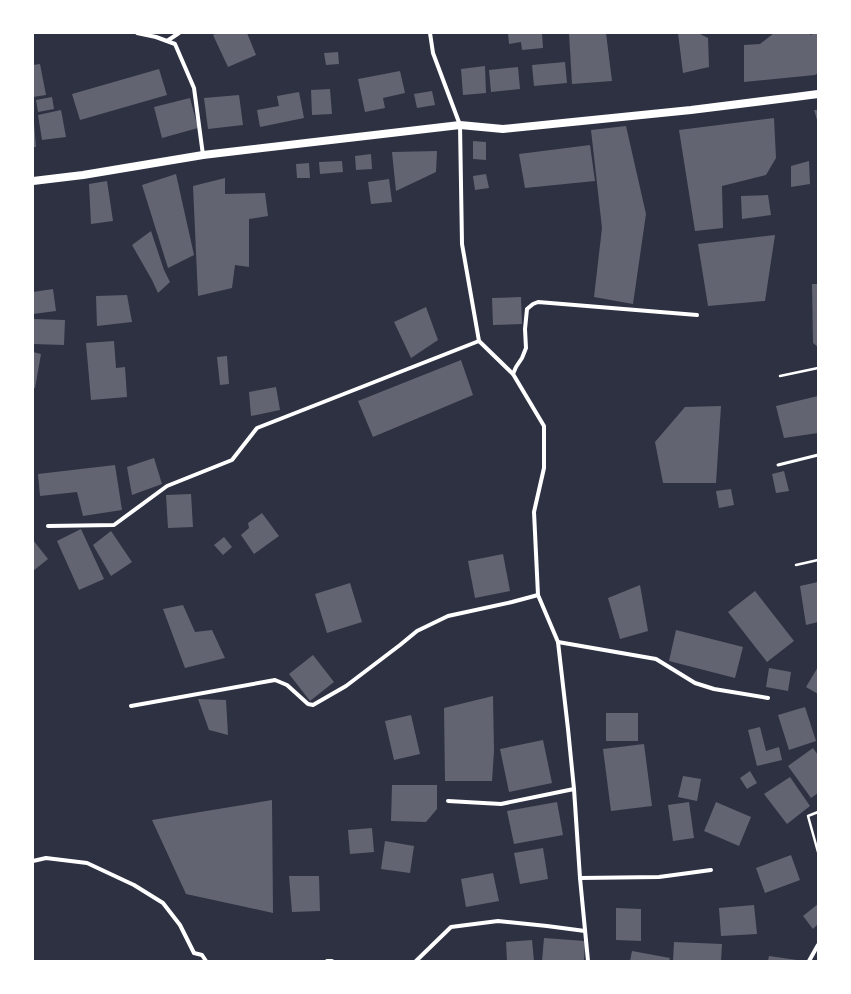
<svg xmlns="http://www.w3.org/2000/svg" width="851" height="994" viewBox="0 0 851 994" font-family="'Roboto Serif',serif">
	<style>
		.building { fill: #626471 }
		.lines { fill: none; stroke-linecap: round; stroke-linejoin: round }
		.path { stroke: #fff; stroke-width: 2.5 }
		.service { stroke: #fff; stroke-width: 3 }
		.minor { stroke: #fff; stroke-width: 4 }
		.secondary { stroke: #fff; stroke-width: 8 }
	</style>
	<rect width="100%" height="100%" fill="#2d3142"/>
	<!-- building -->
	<g class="building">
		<path d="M217,33h30l9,22 -28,12 -15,-32z"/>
		<path d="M508,33h34l1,15 -21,2 -1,-8 -12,2z"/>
		<path d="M569,33h37l6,48 -40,3z"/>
		<path d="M678,33h20l10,5 1,29 -26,6z"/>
		<path d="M774,33h35l2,2 3,-2h4v40l-3,2 -71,7v-37l16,-1z"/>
		<path d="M338,52l1,12 -13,1 -2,-12z"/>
		<path d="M565,62l2,21 -33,3 -2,-21z"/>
		<path d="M40,64l6,31 -13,2v-32z"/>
		<path d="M485,66l1,27 -23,2 -2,-26z"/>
		<path d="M518,67l2,22 -29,3 -2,-22z"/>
		<path d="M159,69l8,26 -87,25 -8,-26z"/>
		<path d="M400,71l5,22 -22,5 2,10 -20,4 -7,-33z"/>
		<path d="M330,89l2,25 -20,1 -1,-25z"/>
		<path d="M432,91l3,14 -18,3 -3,-14z"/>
		<path d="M299,92l5,26 -44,9 -3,-17 22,-4 -2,-10z"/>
		<path d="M239,95l4,30 -35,4 -4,-31z"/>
		<path d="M52,97l2,12 -16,3 -2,-12z"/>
		<path d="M190,98l8,30 -36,10 -8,-31z"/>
		<path d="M61,110l5,27 -24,3 -4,-25z"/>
		<path d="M814,110h4v13z"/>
		<path d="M774,118l2,40 -10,17 -44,11 1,42 -28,3 -16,-101z"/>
		<path d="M33,123h1l2,24h-3z"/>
		<path d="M626,126l20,88 -13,90 -39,-7 8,-69 -11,-98z"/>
		<path d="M473,141l13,1v18l-13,-1z"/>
		<path d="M590,145l5,36 -70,7 -6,-34z"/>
		<path d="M437,151l-1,21 -40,19 -4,-39z"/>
		<path d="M371,154l1,15 -16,1 -1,-14z"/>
		<path d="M342,161l1,11 -23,2 -1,-12z"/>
		<path d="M809,161l1,23 -19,3v-21z"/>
		<path d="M309,163l1,15h-13l-1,-14z"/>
		<path d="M176,174l18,81 -26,13 -26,-83z"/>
		<path d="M486,174l3,14 -14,2 -2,-14z"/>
		<path d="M225,178v16l40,-1 3,23 -19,3v48l-14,-2 -3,23 -34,8 -5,-110z"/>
		<path d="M389,179l3,23 -21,2 -3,-22z"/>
		<path d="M107,181l6,40 -22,3 -2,-40z"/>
		<path d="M768,195l3,20 -29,4 -1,-23z"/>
		<path d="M151,231l13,39 6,12 -12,11 -6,-13 -20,-35z"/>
		<path d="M775,235l-10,66 -57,5 -10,-62z"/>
		<path d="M812,284h6v63l-5,-4z"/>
		<path d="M53,289l3,22 -23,3v-22z"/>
		<path d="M127,295l5,27 -35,4 -1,-30z"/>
		<path d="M521,297l1,27 -29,1 -1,-27z"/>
		<path d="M426,307l12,33 -27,18 -17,-36z"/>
		<path d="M33,319l32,1 -1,25 -31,-1z"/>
		<path d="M114,341l2,27 9,-1 2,30 -36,3 -5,-57z"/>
		<path d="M33,352l8,2 -6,34h-2z"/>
		<path d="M227,356l2,28 -9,1 -3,-28z"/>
		<path d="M461,360l12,35 -100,42 -15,-36z"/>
		<path d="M276,387l4,23 -29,6 -2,-24z"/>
		<path d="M818,396v37l-34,5 -8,-32z"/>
		<path d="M721,406l-5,77h-53l-8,-41 30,-35z"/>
		<path d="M154,458l8,26 -30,11 -5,-28z"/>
		<path d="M115,465l7,45 -39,6 -6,-24 -37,4 -2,-22z"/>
		<path d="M784,471l5,20 -13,2 -4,-19z"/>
		<path d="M731,489l3,16 -15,3 -3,-17z"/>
		<path d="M191,494l2,33 -25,1 -2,-33z"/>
		<path d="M262,513l17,23 -25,18 -13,-19 8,-7 -1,-5z"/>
		<path d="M81,529l23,50 -25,11 -22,-49z"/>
		<path d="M111,531l21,31 -21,14 -18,-31z"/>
		<path d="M224,537l8,10 -9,8 -9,-10z"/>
		<path d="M33,540l15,19 -15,12z"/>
		<path d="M503,554l7,37 -35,7 -7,-37z"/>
		<path d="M818,582v40l-12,3 -6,-39z"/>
		<path d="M350,583l12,39 -35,11 -12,-39z"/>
		<path d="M640,585l8,46 -28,8 -12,-41z"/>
		<path d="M755,591l39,50 -27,21 -39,-50z"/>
		<path d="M183,605l12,27 17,-2 13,28 -40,10 -22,-59z"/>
		<path d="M676,630l67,17 -8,31 -66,-17z"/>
		<path d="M313,655l21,27 -24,19 -21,-27z"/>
		<path d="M818,667v27l-12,-7z"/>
		<path d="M769,668l22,4 -3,19 -22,-4z"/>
		<path d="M493,696l1,55 -2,30h-47l-1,-73z"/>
		<path d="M198,699l28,1 2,35 -19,-5z"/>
		<path d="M805,707l11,34 -27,9 -11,-35z"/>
		<rect x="606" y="713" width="32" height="28"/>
		<path d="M411,715l9,39 -26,6 -9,-39z"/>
		<path d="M760,727l6,24 13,-4 3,13 -25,6 -9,-36z"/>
		<path d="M543,740l9,43 -43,9 -9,-43z"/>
		<path d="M644,744l8,62 -41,5 -8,-62z"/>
		<path d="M813,748l5,7v38l-7,5 -23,-32z"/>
		<path d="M750,771l7,12 -10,6 -7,-11z"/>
		<path d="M683,776l18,3 -4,22 -19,-4z"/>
		<path d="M790,777l20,29 -23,18 -23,-30z"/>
		<path d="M392,785h45v24l-11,13 -35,-1z"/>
		<path d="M272,800l1,113 -87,-19 -34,-74z"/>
		<path d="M557,802l6,33 -49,9 -7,-33z"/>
		<path d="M689,802l5,36 -21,3 -5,-36z"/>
		<path d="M716,802l35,15 -12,29 -35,-15z"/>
		<path d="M372,828l2,24 -24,2 -2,-24z"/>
		<path d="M385,841l29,5 -4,27 -29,-4z"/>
		<path d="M543,848l5,31 -28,5 -6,-31z"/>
		<path d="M791,855l9,25 -35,13 -9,-25z"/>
		<path d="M493,873l6,28 -33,6 -5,-28z"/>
		<path d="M289,876h30l1,35 -28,1z"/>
		<path d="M818,904v20l-5,5 -10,-13z"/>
		<path d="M754,905l3,29 -36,2 -2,-28z"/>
		<path d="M616,908l25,1v32l-25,-1z"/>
		<path d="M544,938l41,3 -1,20h-42z"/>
		<path d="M532,940l2,21h-27l-1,-19z"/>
		<path d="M674,942l48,2 -1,17h-48z"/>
		<path d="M632,951l38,7 -1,3h-39z"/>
		<path d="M769,956l28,4v1h-29z"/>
	</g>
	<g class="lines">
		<!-- path -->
		<g class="path">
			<path d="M780,376l38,-8"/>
			<path d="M796,565l22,-5"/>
			<path d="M818,812l-10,4 10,36"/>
		</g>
		<!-- service -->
		<path class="service" d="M778,465l40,-10"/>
		<!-- minor -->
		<g class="minor">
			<path d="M137,33l19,4 19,7 19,44 9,67"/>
			<path d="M430,33l3,20 27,72 2,119 17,97 34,33 31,52v42l-10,44 4,83 20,47 10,87 6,60 6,89 8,83"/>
			<path d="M167,41l12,-8"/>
			<path d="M513,374l3,-7 6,-9 4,-10 -1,-19 2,-20 6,-5 5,-2 159,13"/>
			<path d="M48,526l66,-1 53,-39 65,-26 25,-32 222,-87"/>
			<path d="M558,642l98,17 39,24 19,6 54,9"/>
			<path d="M131,706l144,-26 12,5 21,19 5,1 33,-19 54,-41 17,-14 31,-15 64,-14 26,-7"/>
			<path d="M448,801l53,3 73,-15"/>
			<path d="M33,861l13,-3 41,5 47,22 29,18 17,22 14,28 8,2 4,6"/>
			<path d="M580,878l79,-1 52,-7"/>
			<path d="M327,961h5"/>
			<path d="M416,961l35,-34 47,-6 49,5 38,5"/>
			<path d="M809,961l9,-16"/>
		</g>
		<!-- secondary -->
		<path class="secondary" d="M33,181l50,-6 120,-20 257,-30 43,4 188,-19 104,-13 23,-3"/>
	</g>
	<!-- border -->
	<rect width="851" height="994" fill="none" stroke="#ffffff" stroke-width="68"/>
</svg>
